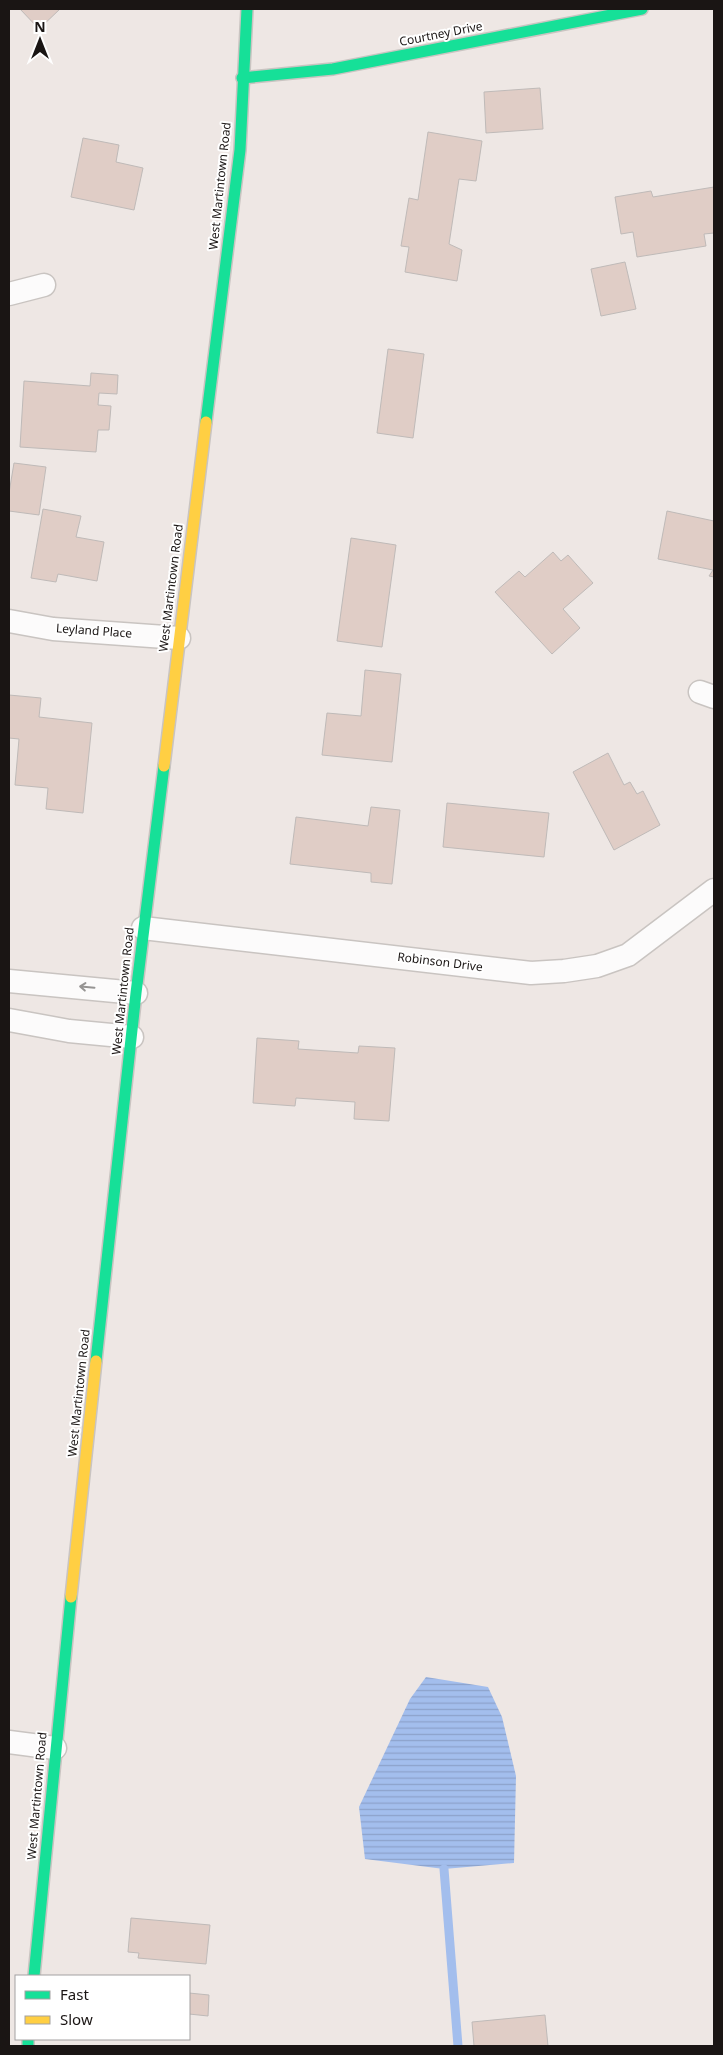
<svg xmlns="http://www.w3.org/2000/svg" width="723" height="2055" viewBox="0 0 723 2055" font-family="'Noto Sans',sans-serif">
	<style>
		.water { fill: url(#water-rules) }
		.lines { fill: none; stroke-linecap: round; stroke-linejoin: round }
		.stream { stroke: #a3beed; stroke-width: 9 }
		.building { fill: #e0cdc6; stroke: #bfbab8 }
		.street-casing { stroke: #c9c4c1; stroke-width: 25 }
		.fast-casing { stroke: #c9c4c1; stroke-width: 14 }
		.slow-casing { stroke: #c9c4c1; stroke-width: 14 }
		.street { stroke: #fcfbfb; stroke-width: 22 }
		.fast { stroke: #16e098; stroke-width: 11 }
		.slow { stroke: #ffcf43; stroke-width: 11 }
		.oneway { stroke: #969493 }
		.labels { text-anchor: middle; stroke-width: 4; stroke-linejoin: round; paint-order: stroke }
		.street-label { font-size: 12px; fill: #1a1514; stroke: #fff }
	</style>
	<defs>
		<pattern id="water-rules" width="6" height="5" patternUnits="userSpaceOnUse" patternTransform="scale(1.25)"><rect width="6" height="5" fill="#a3beed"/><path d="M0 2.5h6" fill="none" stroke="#8ca2ca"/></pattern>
	</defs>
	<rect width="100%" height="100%" fill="#eee7e4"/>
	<!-- water -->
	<path class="water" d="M426,1677l62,10 14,30 14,59 -2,87 -70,6 -79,-10 -6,-52 51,-108z"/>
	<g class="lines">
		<!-- stream -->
		<path class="stream" d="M444,1869l14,177"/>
	</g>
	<!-- building -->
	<g class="building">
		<path d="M20,9h40l-21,20z"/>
		<path d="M540,88l3,41 -57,4 -2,-41z"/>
		<path d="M428,132l54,9 -6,40 -17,-2 -10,65 13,6 -5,31 -52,-9 4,-25 -8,-1 8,-48 9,2z"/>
		<path d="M83,138l36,7 -3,17 27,6 -9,42 -63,-13z"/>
		<path d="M714,187v46l-10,1 2,12 -69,11 -4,-25 -12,2 -6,-37 36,-6 2,6z"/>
		<path d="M625,262l11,47 -35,7 -10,-47z"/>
		<path d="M388,349l36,5 -11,84 -36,-5z"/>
		<path d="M91,373l27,2 -1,19 -18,-1 -1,12 13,1 -2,24h-11l-2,22 -76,-5 4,-66 66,5z"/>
		<path d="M14,463l32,4 -7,48 -30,-4v-18z"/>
		<path d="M43,509l38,7 -5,21 28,5 -7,39 -39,-7 -2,8 -25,-4z"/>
		<path d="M667,511l47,10v56l-5,-1 4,-6 -55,-11z"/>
		<path d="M351,538l45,7 -14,102 -45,-6z"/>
		<path d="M553,552l8,9 7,-6 25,28 -30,26 17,19 -28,26 -57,-62 24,-21 6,6z"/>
		<path d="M365,670l36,4 -9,88 -70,-7 5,-42 34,3z"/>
		<path d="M9,695l32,3 -2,19 53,6 -9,90 -37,-4 2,-21 -33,-3 4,-46 -10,-1z"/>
		<path d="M608,753l16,32 6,-3 7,12 6,-3 17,34 -46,25 -41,-78z"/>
		<path d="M447,803l102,10 -5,44 -101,-10z"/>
		<path d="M371,807l29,3 -8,74 -21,-2v-9l-81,-9 6,-47 72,9z"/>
		<path d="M257,1038l42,3 -1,8 60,4 1,-7 36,2 -6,73 -35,-2 1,-17 -59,-4 -1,8 -42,-3z"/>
		<path d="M131,1918l79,7 -4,39 -68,-6 1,-5 -11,-1z"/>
		<path d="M189,1993l20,2 -1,21 -19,-2z"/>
		<path d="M545,2015l3,31h-74l-2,-24z"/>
	</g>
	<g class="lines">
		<!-- street casing -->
		<g class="street-casing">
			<g id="street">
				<path d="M9,294l35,-9"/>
				<path d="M9,621l44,8 126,9"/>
				<path d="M700,692l14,5"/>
				<path d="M143,928l388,45 33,-2 33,-5 31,-11 86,-65"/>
				<path d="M9,981l127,12"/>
				<path d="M9,1020l60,11 63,6"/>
				<path d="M9,1742l46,6"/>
			</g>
		</g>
		<!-- fast casing -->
		<g class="fast-casing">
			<g id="fast">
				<path d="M242,78l91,-9 309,-60"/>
				<path d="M206,422l34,-272 7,-141"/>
				<path d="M96,1361l40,-368 28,-227"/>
				<path d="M34,1976l37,-379"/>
				<path d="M28,2039v7"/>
			</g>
		</g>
		<!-- slow casing -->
		<g class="slow-casing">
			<g id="slow">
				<path d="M164,766l42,-344"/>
				<path d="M71,1597l25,-236"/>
			</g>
		</g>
		<!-- street -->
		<use href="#street" class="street"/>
		<!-- fast -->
		<use href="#fast" class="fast"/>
		<!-- slow -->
		<use href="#slow" class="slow"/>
	</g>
	<!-- one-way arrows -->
	<defs><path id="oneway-shaft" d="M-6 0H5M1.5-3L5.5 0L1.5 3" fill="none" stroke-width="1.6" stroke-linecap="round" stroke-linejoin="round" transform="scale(1.25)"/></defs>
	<use class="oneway" href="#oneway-shaft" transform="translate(87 987) rotate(-175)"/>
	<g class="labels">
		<!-- street labels -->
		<g class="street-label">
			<text transform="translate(441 34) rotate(-11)" y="4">Courtney Drive</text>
			<text transform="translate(220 186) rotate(-84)" y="4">West Martintown Road</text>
			<text transform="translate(171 588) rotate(-83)" y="4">West Martintown Road</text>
			<text transform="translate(94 631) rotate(4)" y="4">Leyland Place</text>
			<text transform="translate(440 962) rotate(7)" y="4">Robinson Drive</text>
			<text transform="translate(123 991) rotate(-84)" y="4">West Martintown Road</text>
			<text transform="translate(79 1393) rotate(-84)" y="4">West Martintown Road</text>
			<text transform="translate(37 1796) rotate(-85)" y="4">West Martintown Road</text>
		</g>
	</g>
	<!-- border -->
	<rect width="723" height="2055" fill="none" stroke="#1a1514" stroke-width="20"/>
	<!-- legend -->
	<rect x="15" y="1975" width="175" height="65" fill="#ffffff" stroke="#a3a1a1"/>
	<rect x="25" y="1991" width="25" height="8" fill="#16e098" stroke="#a3a1a1"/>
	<text x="60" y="2000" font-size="15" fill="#1a1514">Fast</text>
	<rect x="25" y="2016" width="25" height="8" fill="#ffcf43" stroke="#a3a1a1"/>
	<text x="60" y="2025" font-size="15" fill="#1a1514">Slow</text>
	<!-- north arrow -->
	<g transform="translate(40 40)" stroke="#ffffff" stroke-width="4" paint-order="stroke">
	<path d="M0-4L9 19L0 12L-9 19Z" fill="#1a1514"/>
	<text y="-8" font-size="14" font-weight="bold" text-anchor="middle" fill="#1a1514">N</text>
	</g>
</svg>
